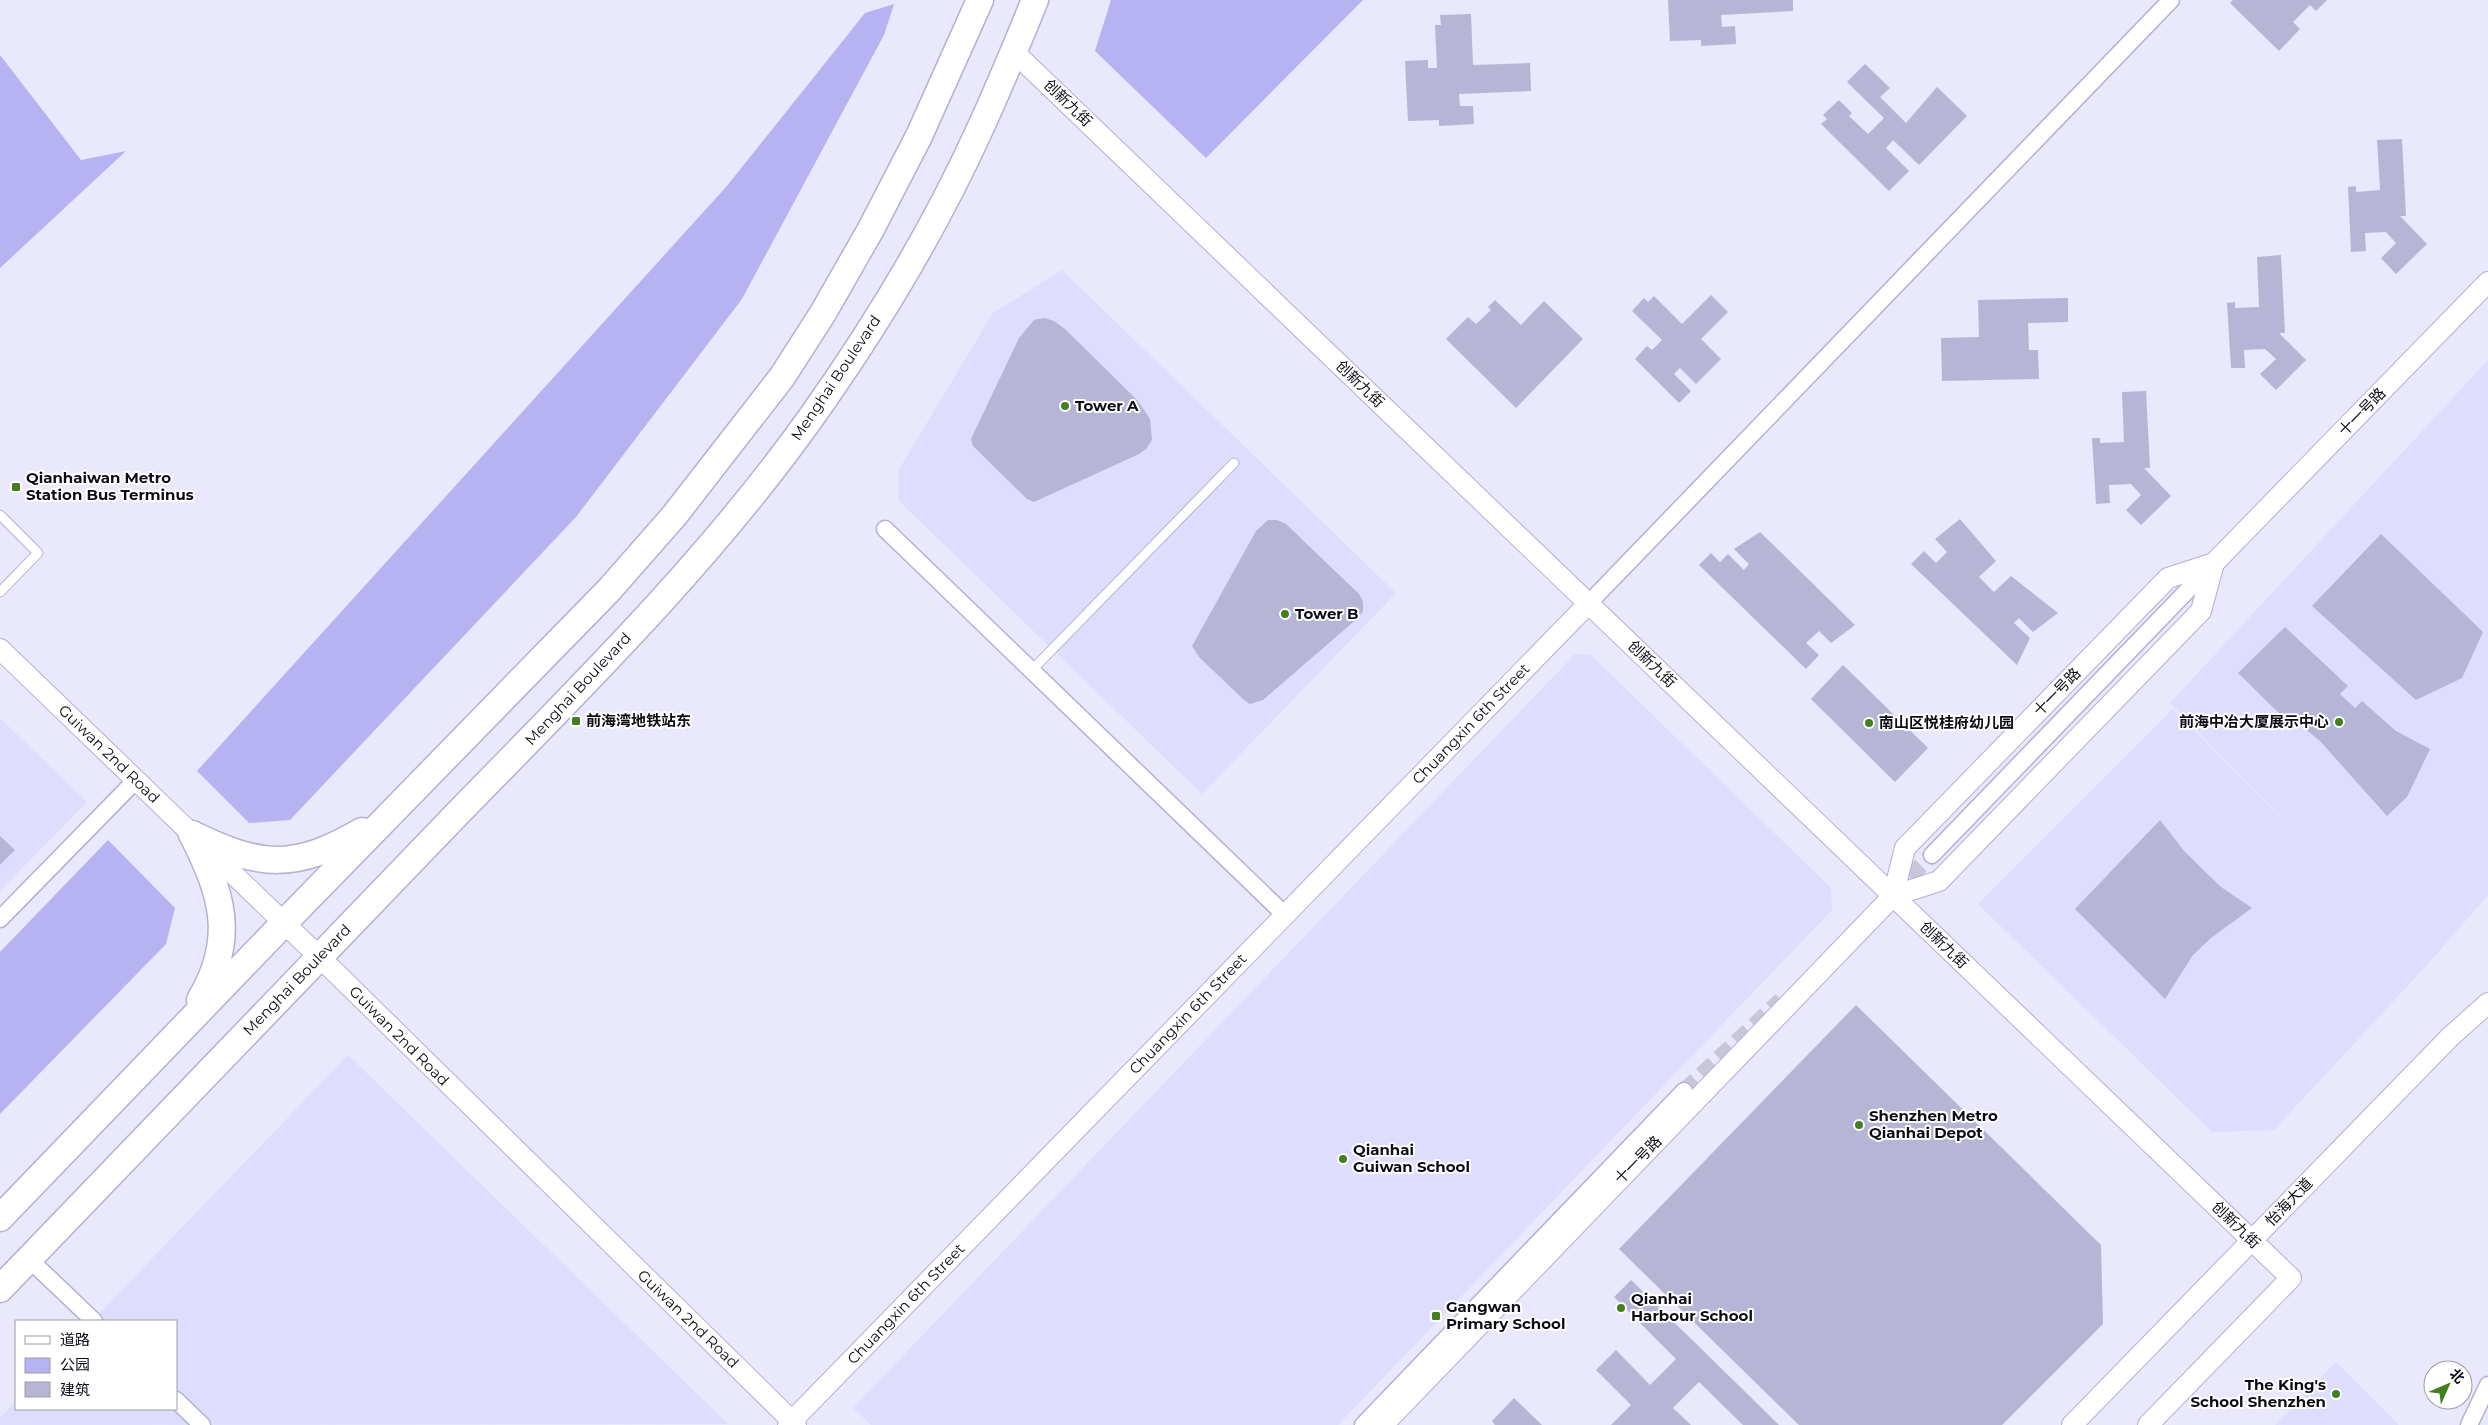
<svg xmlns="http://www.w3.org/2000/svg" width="2488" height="1425" viewBox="0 0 2488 1425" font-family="Montserrat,'Noto Sans SC',sans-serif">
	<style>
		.built { fill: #deddfe }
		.green { fill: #b7b3f3 }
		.building { fill: #b6b5d6 }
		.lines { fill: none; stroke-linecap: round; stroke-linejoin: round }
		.minor-tunnel { stroke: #c8c7da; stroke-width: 16; stroke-dasharray: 16 8; stroke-linecap: butt }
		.service-casing { stroke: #b2b1d2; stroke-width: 11 }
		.minor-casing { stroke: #b2b1d2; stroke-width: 19 }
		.tertiary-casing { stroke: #b2b1d2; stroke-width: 22 }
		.primary-casing { stroke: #b2b1d2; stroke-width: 29 }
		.service { stroke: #fff; stroke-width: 9 }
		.minor { stroke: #fff; stroke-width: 16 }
		.tertiary { stroke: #fff; stroke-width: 20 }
		.primary { stroke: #fff; stroke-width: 26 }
		.poi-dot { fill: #42801f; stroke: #fff; stroke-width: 2 }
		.labels { text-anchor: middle; stroke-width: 4; stroke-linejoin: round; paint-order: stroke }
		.street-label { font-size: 15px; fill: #0c0c17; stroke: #fff }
		.poi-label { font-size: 15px; font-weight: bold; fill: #0c0c17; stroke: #fff; text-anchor: start }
	</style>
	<rect width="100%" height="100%" fill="#e9e8fd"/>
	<!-- built -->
	<g class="built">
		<path d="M1062,270l334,323 -194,201 -303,-293 -1,-30 95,-158z"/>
		<path d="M2488,360v535l-62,71 -152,164 -62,2 -234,-228 195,-195 141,142 -144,-148z"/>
		<path d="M1575,654l16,1 240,233 1,22 -494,515h-467l-18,-17z"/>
		<path d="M0,718l87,84 -87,89z"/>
		<path d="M348,1055l380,369 -728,1v-7l16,-17v8h160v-88h-84z"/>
		<path d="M2336,1362l63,63h-124z"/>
	</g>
	<!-- green -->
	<g class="green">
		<path d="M1111,0h252l-157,158 -111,-107z"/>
		<path d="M894,4l-10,31 -142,264 -166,218 -286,303 -41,3 -52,-52 529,-584 139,-174z"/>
		<path d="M0,55l81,105 45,-9 -126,117z"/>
		<path d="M108,840l67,68 -9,36 -166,170v-162z"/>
	</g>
	<!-- building -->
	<g class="building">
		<path d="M1668,0h125v11l-72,4 1,12 13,-1 1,18 -35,2v-6l-31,1z"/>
		<path d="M2233,0h94l-11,11 -6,-6 -17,17 7,7 -21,22 -49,-48z"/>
		<path d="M1471,14l2,51 57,-2 1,28 -72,3 1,12h13l1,18 -35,2v-6l-31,1 -3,-60 23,-1v8h9l-2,-43h6l-1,-10z"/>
		<path d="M1865,64l25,24 -10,9 26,26 31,-36 30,29 -48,49 -26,-25 -7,8 23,23 -20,20 -68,-67 6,-5 -4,-4 16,-15 13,13 -3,3 19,18 16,-16 -37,-36z"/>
		<path d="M2402,139l4,77h-6l27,28 -31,30 -15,-16 15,-15 -10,-11 -21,1 1,18 -15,1 -3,-65 8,-1v6l24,-2 -3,-50z"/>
		<path d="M2281,255l4,78h-6l27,27 -30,30 -16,-16 16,-15 -11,-10 -21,1 1,18h-14l-4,-65 8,-1v6l24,-1 -2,-50z"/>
		<path d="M1711,295l17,17 -27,27 20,20 -25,25 -16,-16 -6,6 17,17 -12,12 -44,-44 12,-13 5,4 10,-10 -30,-29 12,-13 4,4 6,-6 28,28z"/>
		<path d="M2068,298v24l-40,1 1,27h9l1,29 -97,2 -1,-43 38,-1 -1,-37z"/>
		<path d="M1495,300l26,25 23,-24 39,38 -67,69 -70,-69 22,-22 8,7 15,-14 -3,-3z"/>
		<path d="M1044,318l10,3 11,8 73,72 12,18 2,21 -5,8 -8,6 -105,48 -7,-3 -54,-53 -2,-7 48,-101 15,-18z"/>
		<path d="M2146,391l4,77h-6l27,28 -30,29 -15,-15 15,-15 -10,-11 -22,1 1,18 -14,1 -4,-66h8v5l24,-1 -2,-50z"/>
		<path d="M1960,519l36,42 -17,16 15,15 17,-16 47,37 -25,19 -14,-14 -5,5 16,15 -13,27 -106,-101 13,-13 12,12 11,-11 -12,-13z"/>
		<path d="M1268,520h9l9,4 73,70 4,8v9l-4,6 -96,83 -13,4 -6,-4 -45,-43 -7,-11 64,-115z"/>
		<path d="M1760,532l95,93 -24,18 -12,-12 -13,12 13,12 -13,14 -107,-104 12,-12 9,9 8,-8 16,16 5,-6 -15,-15z"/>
		<path d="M2381,534l102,98 -21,46 -46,22 -104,-94z"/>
		<path d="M2285,627l63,59 -8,8 15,14 7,-7 34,30 34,18 -23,48 -20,19 -67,-75 -17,-14 -20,-10 -45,-44z"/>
		<path d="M1843,665l85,83 -33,34 -84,-83z"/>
		<path d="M2160,820l25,32 36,35 31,21 -41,30 -18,17 -28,44 -90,-90z"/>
		<path d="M0,836l15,14 -15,15z"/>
		<path d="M1856,1005l245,240 2,79 -101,101h-203l-180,-176z"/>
		<path d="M1631,1280l148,145h-36l-44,-43 -26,26 18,17h-80l20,-20 -35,-35 20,-20 34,35 26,-26 -62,-62z"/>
		<path d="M1514,1398l28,27h-47l-3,-4z"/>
	</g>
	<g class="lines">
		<!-- minor-tunnel -->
		<g class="minor-tunnel">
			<path d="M1892,893l40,-38"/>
			<path d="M1684,1091l97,-91"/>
		</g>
		<!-- service casing -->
		<g class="service-casing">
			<g id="service">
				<path d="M0,515l38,38 -38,39"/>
				<path d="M1032,670l202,-207"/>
			</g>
		</g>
		<!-- minor casing -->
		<g class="minor-casing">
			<g id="minor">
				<path d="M885,529l400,386"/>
				<path d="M1589,603l582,-603"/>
				<path d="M1932,855l282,-292"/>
				<path d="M0,919l136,-139"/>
				<path d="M29,1259l65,62"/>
				<path d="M176,1400l26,25"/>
				<path d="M1363,1425l321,-334"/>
				<path d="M2469,1425l19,-40"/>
			</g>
		</g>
		<!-- tertiary casing -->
		<g class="tertiary-casing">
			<g id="tertiary">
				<path d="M1013,51l1278,1227 -143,147"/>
				<path d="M0,649l339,327 457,449"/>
				<path d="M1893,896l12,-48 263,-270 46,-15 274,-281"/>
				<path d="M788,1425l801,-822"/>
				<path d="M1383,1425l510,-529 46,-15 262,-270 13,-48"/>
				<path d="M2072,1425l378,-388 38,-34"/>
			</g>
		</g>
		<!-- primary casing -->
		<g class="primary-casing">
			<g id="primary">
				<path d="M192,834c69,34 103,36 170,-3"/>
				<path d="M192,834c30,59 45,104 8,166"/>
				<path d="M0,1218l284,-295 325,-333 65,-74 108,-139 41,-64 48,-84 48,-93 61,-136"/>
				<path d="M0,1289c153,-159 306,-318 459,-477 122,-125 249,-250 351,-393 64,-90 123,-187 169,-288 20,-43 38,-87 56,-131"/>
			</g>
		</g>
		<!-- service -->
		<use href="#service" class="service"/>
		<!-- minor -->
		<use href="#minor" class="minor"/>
		<!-- tertiary -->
		<use href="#tertiary" class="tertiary"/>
		<!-- primary -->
		<use href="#primary" class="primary"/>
	</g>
	<!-- markers -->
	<g class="poi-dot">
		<circle cx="1065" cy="406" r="5"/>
		<rect x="11" y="482" width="10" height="10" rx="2.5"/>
		<circle cx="1285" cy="614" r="5"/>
		<rect x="571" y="716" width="10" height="10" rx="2.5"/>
		<circle cx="2339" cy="722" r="5"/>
		<circle cx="1869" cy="723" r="5"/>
		<circle cx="1859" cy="1125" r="5"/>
		<circle cx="1343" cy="1159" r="5"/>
		<circle cx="1621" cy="1308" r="5"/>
		<rect x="1431" y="1311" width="10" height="10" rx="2.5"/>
		<circle cx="2336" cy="1394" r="5"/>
	</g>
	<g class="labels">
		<!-- street labels -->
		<g class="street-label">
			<text transform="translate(1068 103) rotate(44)" y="5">创新九街</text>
			<text transform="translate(836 378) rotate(-56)" y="5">Menghai Boulevard</text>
			<text transform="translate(1360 384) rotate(44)" y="5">创新九街</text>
			<text transform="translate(2362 412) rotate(-46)" y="5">十一号路</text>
			<text transform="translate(1652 664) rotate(44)" y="5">创新九街</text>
			<text transform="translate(578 689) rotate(-47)" y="5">Menghai Boulevard</text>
			<text transform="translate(2057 692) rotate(-46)" y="5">十一号路</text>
			<text transform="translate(1471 724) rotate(-46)" y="5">Chuangxin 6th Street</text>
			<text transform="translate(109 754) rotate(44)" y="5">Guiwan 2nd Road</text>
			<text transform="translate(1944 945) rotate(44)" y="5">创新九街</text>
			<text transform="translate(297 980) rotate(-46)" y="5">Menghai Boulevard</text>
			<text transform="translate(1188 1014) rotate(-46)" y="5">Chuangxin 6th Street</text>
			<text transform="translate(399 1036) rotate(45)" y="5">Guiwan 2nd Road</text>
			<text transform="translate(1638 1160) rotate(-46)" y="5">十一号路</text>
			<text transform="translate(2289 1202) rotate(-46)" y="5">怡海大道</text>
			<text transform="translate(2236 1225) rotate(44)" y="5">创新九街</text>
			<text transform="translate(906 1304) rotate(-46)" y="5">Chuangxin 6th Street</text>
			<text transform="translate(688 1319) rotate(44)" y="5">Guiwan 2nd Road</text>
		</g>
		<!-- poi labels -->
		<g class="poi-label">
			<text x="1075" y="411">Tower A</text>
			<text x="26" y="483">Qianhaiwan Metro<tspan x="26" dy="17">Station Bus Terminus</tspan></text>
			<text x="1295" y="619">Tower B</text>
			<text x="586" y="726">前海湾地铁站东</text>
			<text x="2329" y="727" text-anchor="end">前海中冶大厦展示中心</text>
			<text x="1879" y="728">南山区悦桂府幼儿园</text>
			<text x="1869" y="1121">Shenzhen Metro<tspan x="1869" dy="17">Qianhai Depot</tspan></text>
			<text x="1353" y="1155">Qianhai<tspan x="1353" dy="17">Guiwan School</tspan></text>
			<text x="1631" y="1304">Qianhai<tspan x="1631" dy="17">Harbour School</tspan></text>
			<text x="1446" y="1312">Gangwan<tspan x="1446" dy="17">Primary School</tspan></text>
			<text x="2326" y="1390" text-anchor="end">The King's<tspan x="2326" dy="17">School Shenzhen</tspan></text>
		</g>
	</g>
	<!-- legend -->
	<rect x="15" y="1320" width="162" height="90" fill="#ffffff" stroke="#9e9ea2"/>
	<rect x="25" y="1336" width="25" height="8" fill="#ffffff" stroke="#9e9ea2"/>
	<text x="60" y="1345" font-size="15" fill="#0c0c17">道路</text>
	<rect x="25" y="1358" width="25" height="15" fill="#b7b3f3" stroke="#9e9ea2"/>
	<text x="60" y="1370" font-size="15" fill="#0c0c17">公园</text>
	<rect x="25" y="1382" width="25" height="15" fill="#b6b5d6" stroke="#9e9ea2"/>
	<text x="60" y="1395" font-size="15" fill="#0c0c17">建筑</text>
	<!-- north arrow -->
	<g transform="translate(2448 1385) rotate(45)"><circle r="24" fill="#ffffff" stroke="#9e9ea2"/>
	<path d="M0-4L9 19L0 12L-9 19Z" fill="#42801f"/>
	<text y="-8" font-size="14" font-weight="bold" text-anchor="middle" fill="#0c0c17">北</text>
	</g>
</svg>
